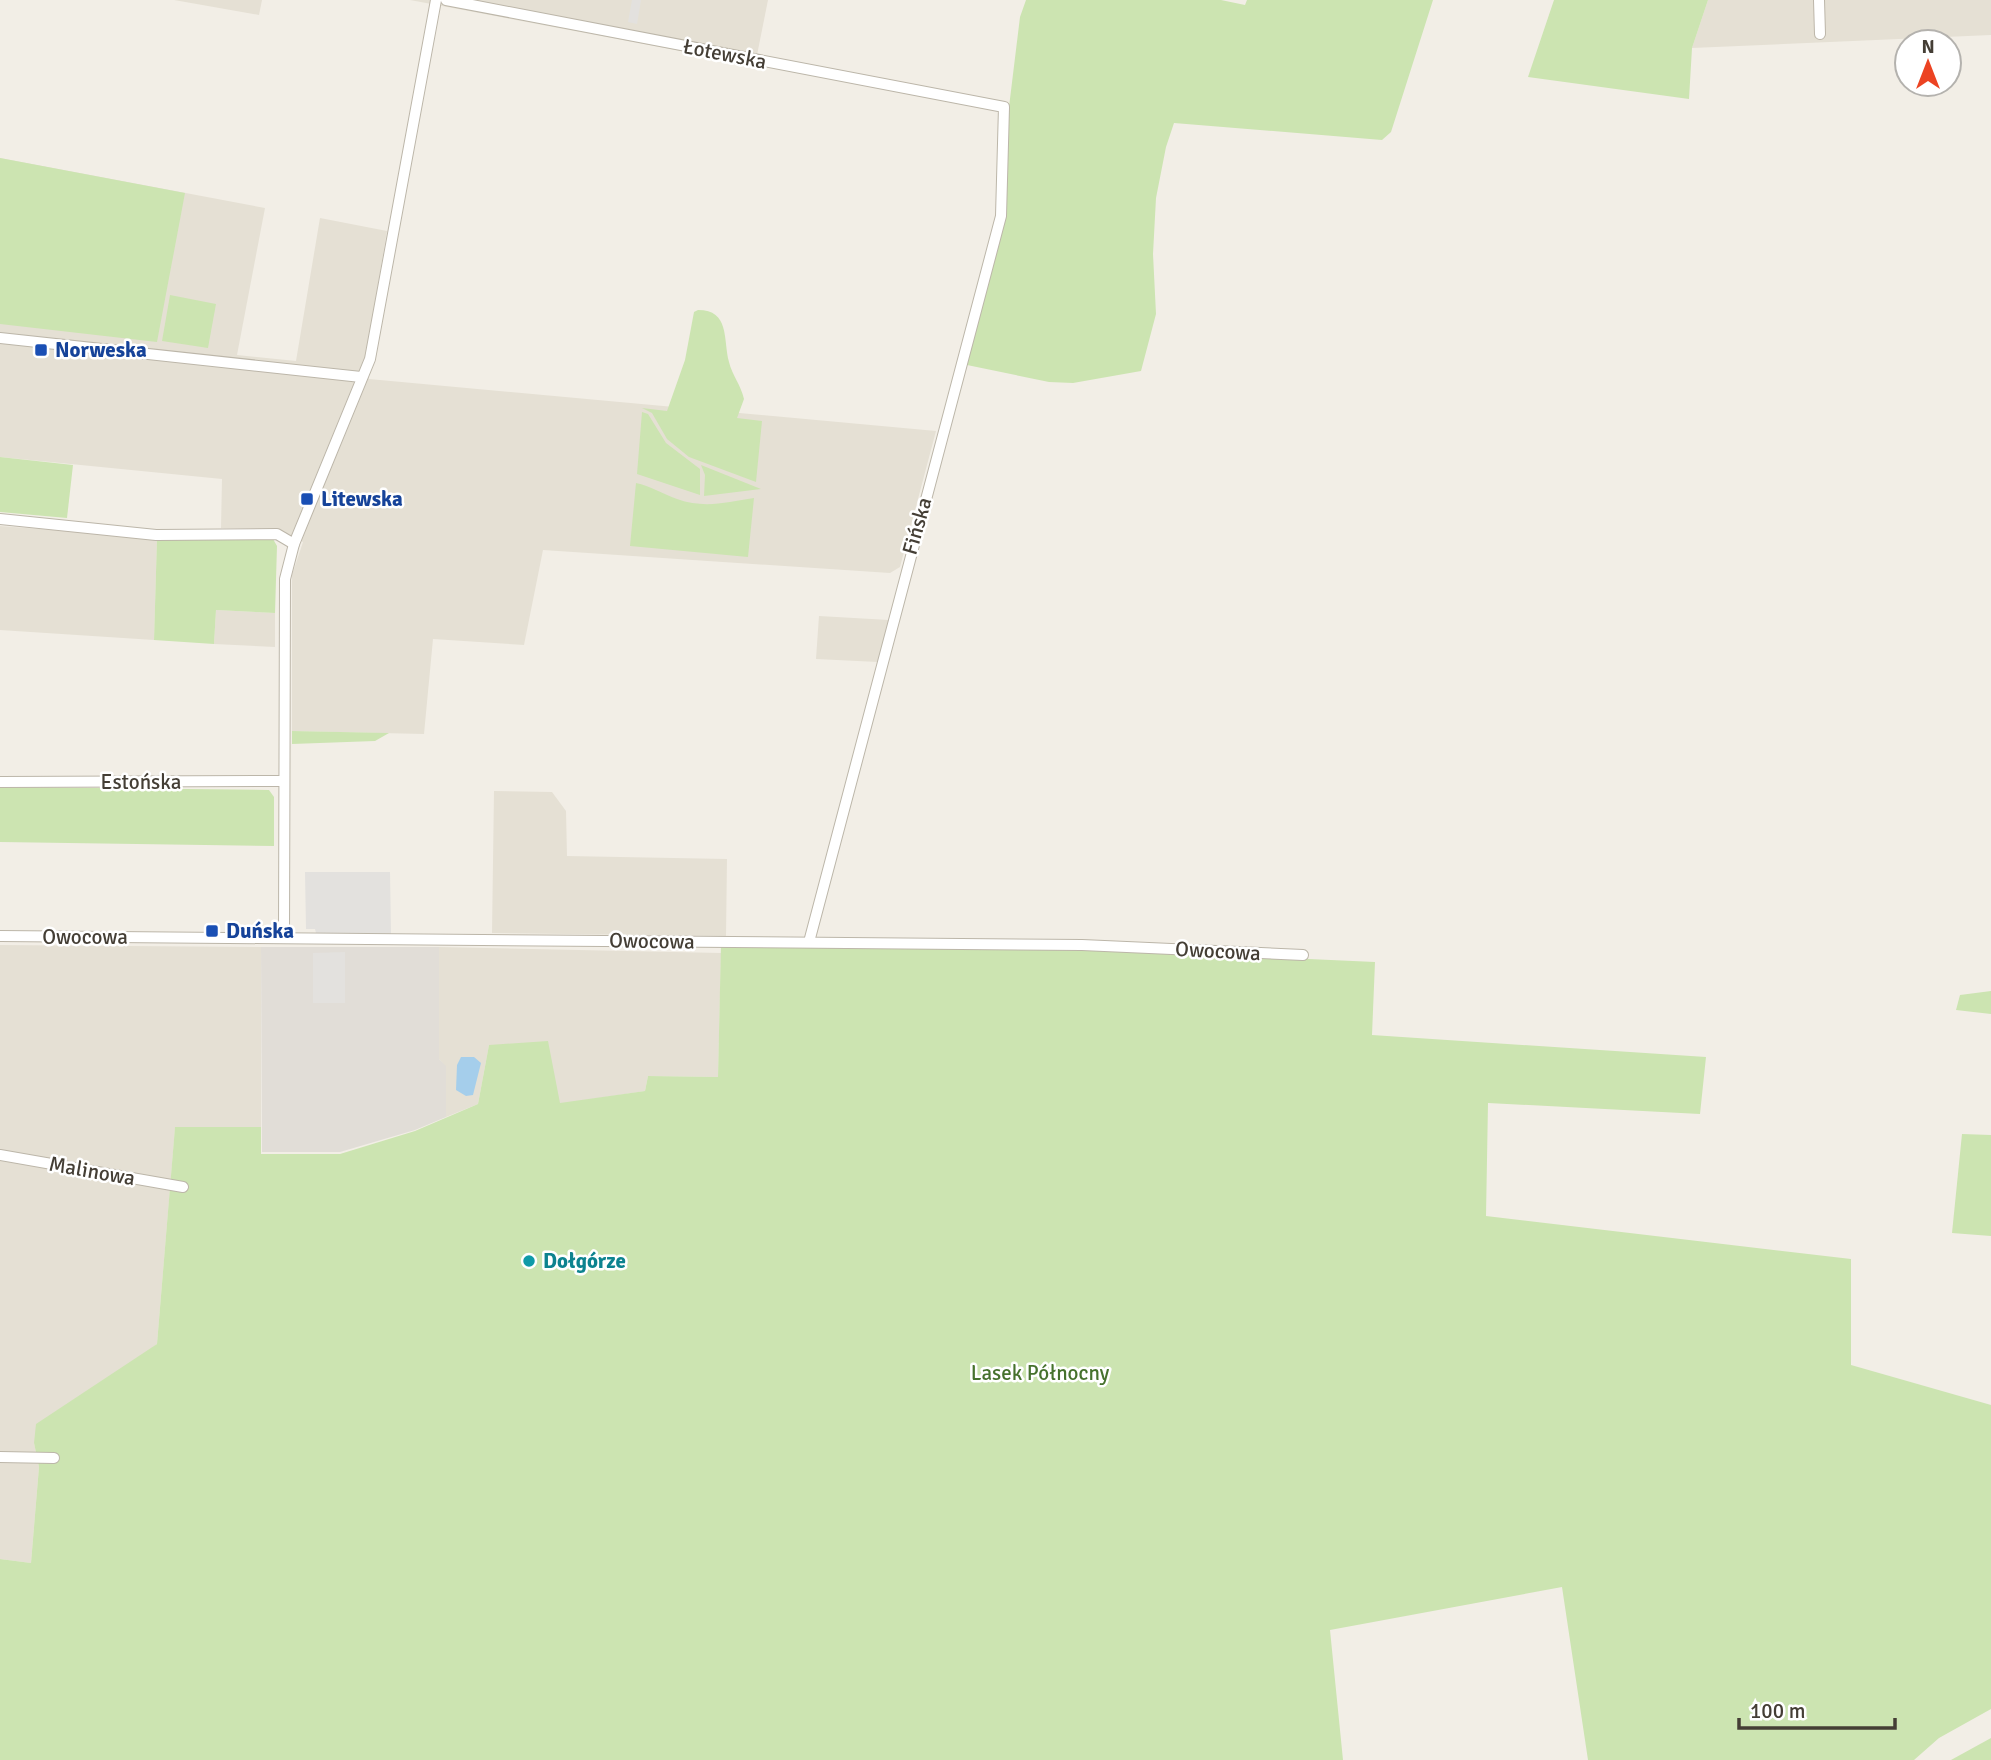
<svg xmlns="http://www.w3.org/2000/svg" width="1991" height="1760" viewBox="0 0 1991 1760" font-family="Signika,sans-serif">
	<style>
		.residential { fill: #e5e0d4 }
		.industrial { fill: #e1ddd7 }
		.green { fill: #cce4b1 }
		.parking { fill: #e3e1de }
		.water { fill: #a5ceeb }
		.lines { fill: none; stroke-linecap: round; stroke-linejoin: round }
		.minor-casing { stroke: #bcb6a9; stroke-width: 12 }
		.minor { stroke: #fff; stroke-width: 10 }
		.transit-dot { fill: #1a4fb4; stroke: #fff; stroke-width: 2.5 }
		.culture-dot { fill: #0f9aa8; stroke: #fff; stroke-width: 2.5 }
		.labels { text-anchor: middle; stroke-width: 5; stroke-linejoin: round; paint-order: stroke }
		.street-label { font-size: 21px; fill: #443e35; stroke: #fff }
		.transit-label { font-size: 21px; font-weight: bold; fill: #164399; stroke: #fff; text-anchor: start }
		.culture-label { font-size: 21px; font-weight: bold; fill: #0d838f; stroke: #fff; text-anchor: start }
		.park-label { font-size: 21px; fill: #46722d; stroke: #fff }
	</style>
	<rect width="100%" height="100%" fill="#f2eee6"/>
	<!-- residential -->
	<g class="residential">
		<path d="M174,0h88l-3,15z"/>
		<path d="M410,0h358l-13,65z"/>
		<path d="M1708,0h283v35l-299,13z"/>
		<path d="M0,158l265,50 -28,147 59,6 24,-143 67,13 -23,136 5,12 567,52 -36,136 -10,6 -347,-23 -19,95 -91,-6 -9,95 -132,-3v-156l11,-33 -24,-13 -58,-1 1,-49 -222,-22z"/>
		<path d="M0,526l157,12 -3,102 -154,-10z"/>
		<path d="M216,610l59,3v34l-61,-3z"/>
		<path d="M819,616l70,4 -11,42 -62,-3z"/>
		<path d="M494,791l58,1 14,19 1,45 160,3 -1,77 -234,-3z"/>
		<path d="M0,945l261,2v180l-86,1 -18,216 -123,99 5,24 -8,96 -31,-4z"/>
		<path d="M439,947l282,6 -3,124 -70,-1 -3,15 -85,13 -71,-59 -11,59 -32,13v-50l-7,-8z"/>
	</g>
	<!-- industrial -->
	<path class="industrial" d="M261,947h178v112l7,7v51l-31,13 -75,22h-78z"/>
	<!-- green -->
	<g class="green">
		<path d="M1026,0h195l24,5 2,-5h186l-42,132 -9,8 -208,-17 -8,24 -10,51 -3,56 3,60 -15,57 -68,12 -24,-1 -82,-17 39,-148 3,-110 11,-90z"/>
		<path d="M1554,0h154l-16,48 -3,51 -161,-22z"/>
		<path d="M0,158l185,35 -28,149 -157,-18z"/>
		<path d="M170,295l46,9 -8,44 -46,-7z"/>
		<path d="M698,310c32,0 25,29 31,52 3,13 12,23 15,37l-7,19 25,3 -6,61 -67,-25 -22,-18 -15,-26 -10,-5 25,3 18,-51 9,-48z"/>
		<path d="M642,412l6,2 18,29 34,26v26l-63,-21z"/>
		<path d="M0,457l73,8 -6,53 -67,-6z"/>
		<path d="M701,465l60,24 -57,7 1,-21z"/>
		<path d="M636,483c14,3 27,11 41,16 28,10 50,3 77,-1l-6,59 -118,-11z"/>
		<path d="M157,538l116,1 4,7 -2,67 -59,-3 -2,34 -60,-4z"/>
		<path d="M292,731l97,2 -14,8 -83,3z"/>
		<path d="M0,787l269,3 5,7v49l-274,-4z"/>
		<path d="M721,943l432,9 222,10 -3,73 334,22 -6,57 -212,-11 -2,113 365,43v106l140,40v304l-52,29 -25,22h-326l-26,-173 -232,43 13,130h-1343v-201l31,4 8,-96 -5,-24 2,-19 121,-80 18,-217h86v27h79l75,-23 63,-27 11,-59 59,-4 12,62 85,-12 3,-15 70,1z"/>
		<path d="M1991,991v23l-35,-4 4,-15z"/>
		<path d="M1962,1134l29,1v101l-39,-3z"/>
		<path d="M1991,1738v22h-40z"/>
	</g>
	<!-- parking -->
	<g class="parking">
		<path d="M632,0h9l-4,24 -9,-2z"/>
		<path d="M305,872h85l1,62 -75,-1 -1,-4h-9z"/>
		<path d="M345,952v51h-32v-50z"/>
	</g>
	<!-- water -->
	<path class="water" d="M461,1057h13l7,6 -8,32 -7,1 -10,-6 1,-25z"/>
	<g class="lines">
		<!-- minor casing -->
		<g class="minor-casing">
			<g id="minor">
				<path d="M446,0l558,107 -3,109 -192,726"/>
				<path d="M1819,0l1,34"/>
				<path d="M0,338l361,39"/>
				<path d="M0,519l156,16 121,-1 17,10"/>
				<path d="M0,782l282,-1"/>
				<path d="M0,936l1082,9 221,10"/>
				<path d="M284,938l1,-359 9,-35 76,-185 66,-359"/>
				<path d="M0,1155l183,32"/>
				<path d="M0,1457l54,1"/>
			</g>
		</g>
		<!-- minor -->
		<use href="#minor" class="minor"/>
	</g>
	<!-- markers -->
	<g class="transit-dot">
		<rect x="34" y="343" width="14" height="14" rx="3.5"/>
		<rect x="300" y="492" width="14" height="14" rx="3.5"/>
		<rect x="205" y="924" width="14" height="14" rx="3.5"/>
	</g>
	<circle class="culture-dot" cx="529" cy="1261" r="7"/>
	<g class="labels">
		<!-- street labels -->
		<g class="street-label">
			<text transform="translate(725 54) rotate(11)" y="7">Łotewska</text>
			<text transform="translate(917 526) rotate(-74)" y="7">Fińska</text>
			<text x="141" y="789">Estońska</text>
			<text x="85" y="944">Owocowa</text>
			<text transform="translate(652 941) rotate(1)" y="7">Owocowa</text>
			<text transform="translate(1218 951) rotate(3)" y="7">Owocowa</text>
			<text transform="translate(92 1171) rotate(10)" y="7">Malinowa</text>
		</g>
		<!-- transit labels -->
		<g class="transit-label">
			<text x="55" y="357">Norweska</text>
			<text x="321" y="506">Litewska</text>
			<text x="226" y="938">Duńska</text>
		</g>
		<!-- culture labels -->
		<g class="culture-label">
			<text x="543" y="1268">Dołgórze</text>
		</g>
		<!-- park labels -->
		<g class="park-label">
			<text x="1040" y="1380">Lasek Północny</text>
		</g>
	</g>
	<!-- north arrow -->
	<g transform="translate(1928 63)"><circle r="33" fill="#ffffff" stroke="#b4b2ae" stroke-width="2"/>
	<path d="M0-5L12 26L0 18L-12 26Z" fill="#ec4322"/>
	<text y="-10" font-size="19" font-weight="bold" text-anchor="middle" fill="#443e35">N</text>
	</g>
	<!-- scale -->
	<path d="M1739 1718v10h156v-10" fill="none" stroke="#443e35" stroke-width="3.5"/>
	<text x="1750" y="1718" font-size="21" fill="#443e35" stroke="#ffffff" stroke-width="5" paint-order="stroke">100 m</text>
</svg>
